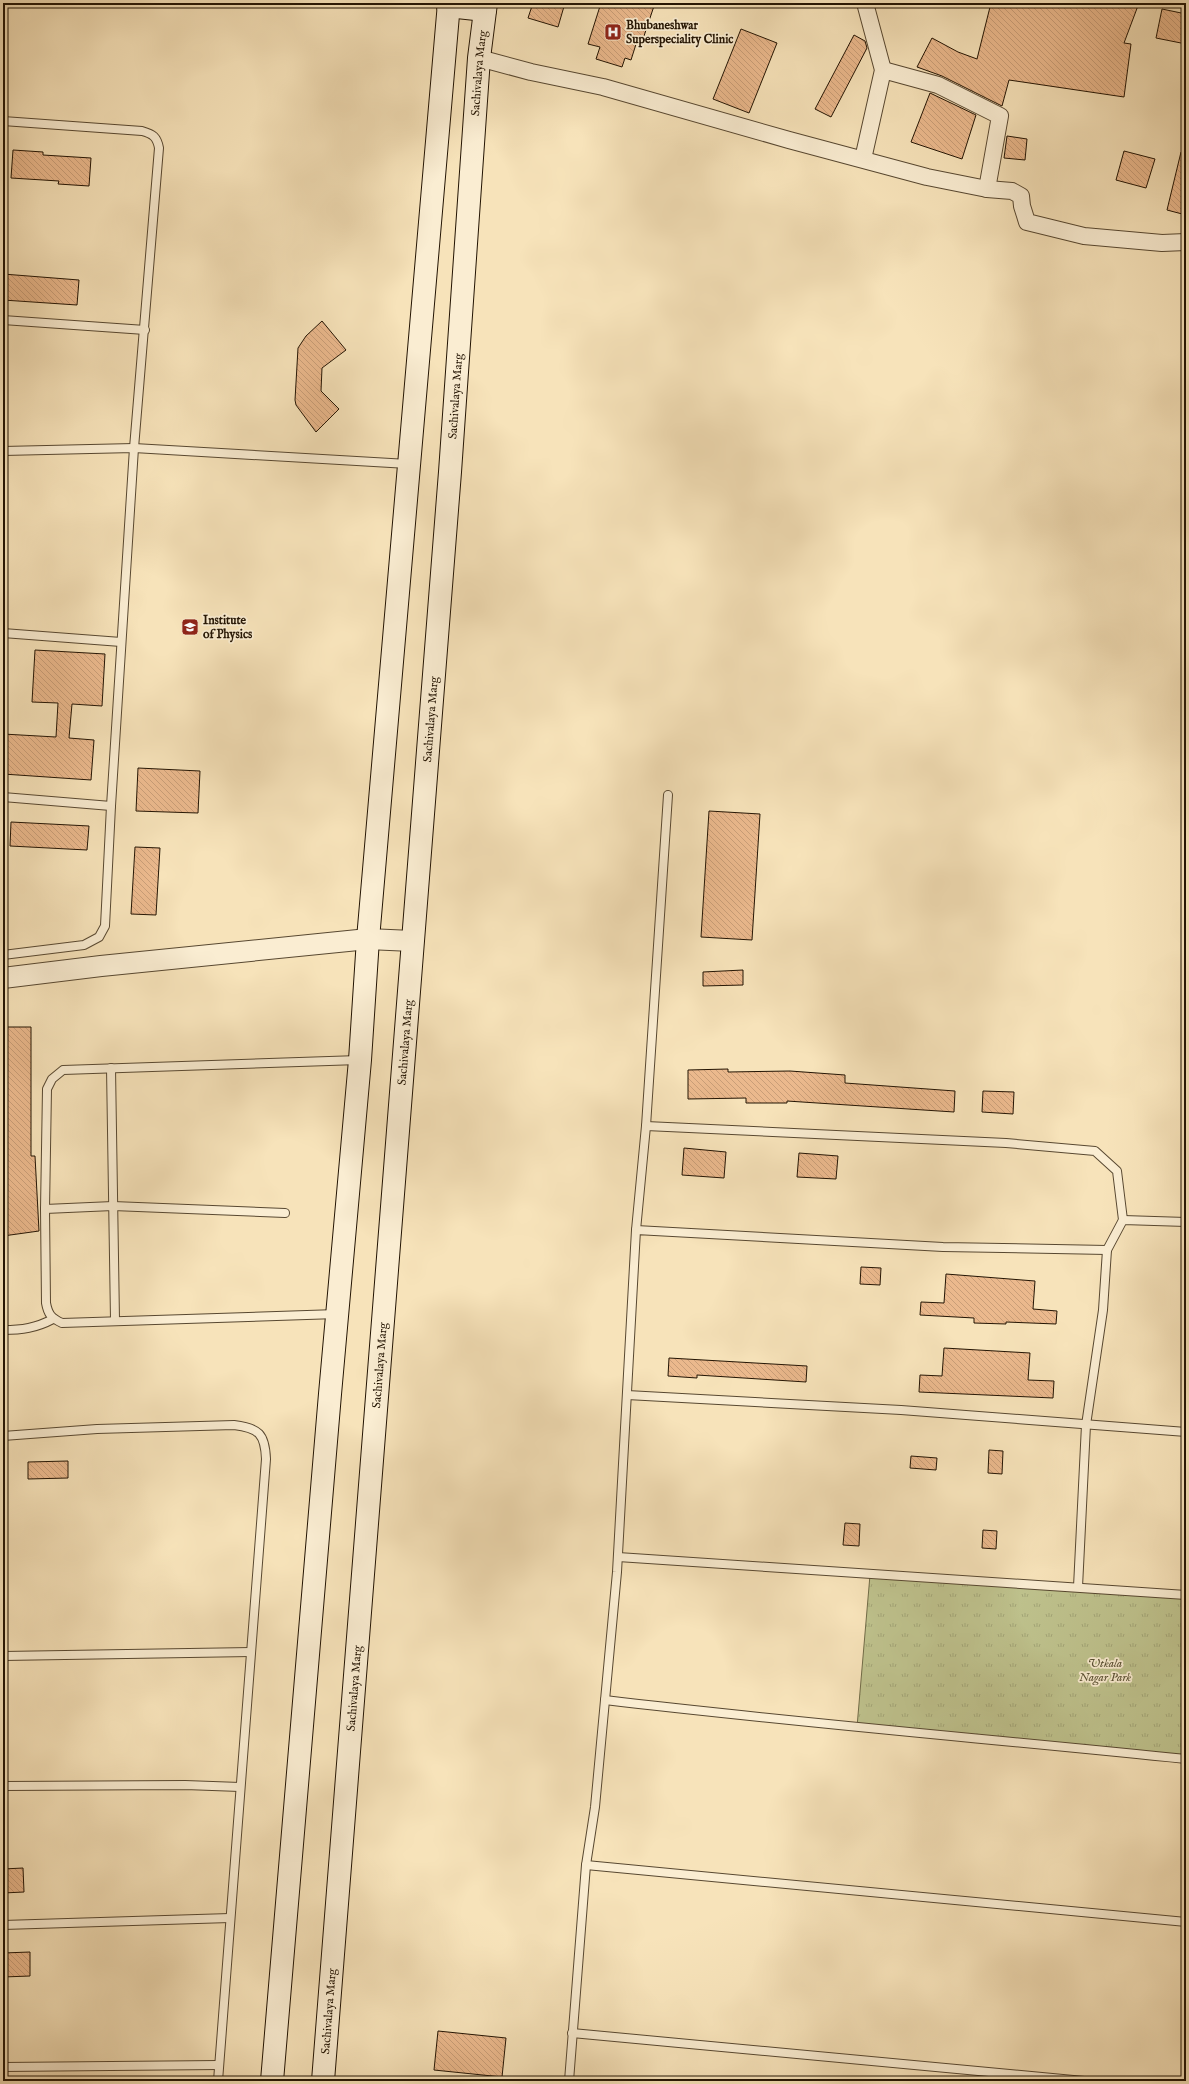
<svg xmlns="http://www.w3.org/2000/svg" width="1189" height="2084" viewBox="0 0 1189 2084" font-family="'IM FELL English',serif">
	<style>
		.park { fill: url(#park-tufts); stroke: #716c48 }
		.building { fill: url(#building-back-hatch); stroke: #231403 }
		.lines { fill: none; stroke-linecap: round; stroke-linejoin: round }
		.service-casing { stroke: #584831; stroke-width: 10 }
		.minor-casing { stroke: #584831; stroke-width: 18 }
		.tertiary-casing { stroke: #584831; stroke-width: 22 }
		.secondary-casing { stroke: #231403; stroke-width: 24 }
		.service { stroke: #faedd2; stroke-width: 8 }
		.minor { stroke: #faedd2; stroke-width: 16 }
		.tertiary { stroke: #faedd2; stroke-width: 20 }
		.secondary { stroke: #faedd2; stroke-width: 22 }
		.labels { text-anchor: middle; stroke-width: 3.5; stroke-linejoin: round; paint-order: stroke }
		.poi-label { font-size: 12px; font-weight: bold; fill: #231403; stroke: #faedd2; text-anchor: start }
		.street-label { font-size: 12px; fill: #231403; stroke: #faedd2 }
		.park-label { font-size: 12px; font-style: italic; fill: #5a5134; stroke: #faedd2 }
	</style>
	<defs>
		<pattern id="park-tufts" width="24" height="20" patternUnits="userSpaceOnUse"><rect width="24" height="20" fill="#bfc38e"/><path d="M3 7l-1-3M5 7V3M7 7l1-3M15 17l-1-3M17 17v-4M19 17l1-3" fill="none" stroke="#a4a779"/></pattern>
		<pattern id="building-back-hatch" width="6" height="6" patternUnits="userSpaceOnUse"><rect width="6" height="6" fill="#ebb98d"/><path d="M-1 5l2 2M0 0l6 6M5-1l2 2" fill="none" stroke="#c99e78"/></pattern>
	</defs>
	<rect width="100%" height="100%" fill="#f7e3ba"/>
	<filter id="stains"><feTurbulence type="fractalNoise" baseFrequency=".005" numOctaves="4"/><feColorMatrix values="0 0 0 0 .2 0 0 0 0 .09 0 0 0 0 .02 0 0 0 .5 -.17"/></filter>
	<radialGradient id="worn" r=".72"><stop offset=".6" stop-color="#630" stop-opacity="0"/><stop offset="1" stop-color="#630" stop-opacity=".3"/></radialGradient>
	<!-- park -->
	<path class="park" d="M870,1575l316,21v162l-329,-31z"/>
	<!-- building -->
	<g class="building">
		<path d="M533,3h32l-7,24 -30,-9z"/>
		<path d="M601,3h54l-13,39 -5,-1 -6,19 -6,-2 -3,9 -26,-8 4,-12 -12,-3z"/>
		<path d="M991,3h148l-15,40 7,1 -7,53 -115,-17 -7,26 -60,-30 -25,-9 15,-29 26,14 19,7z"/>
		<path d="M1162,9l24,5v30l-30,-6z"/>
		<path d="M741,29l36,14 -28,70 -36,-14z"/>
		<path d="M854,35l11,6 2,7 -36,69 -16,-8z"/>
		<path d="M930,93l46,22 -14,44 -51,-17z"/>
		<path d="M1007,136l20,3 -2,21 -21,-2z"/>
		<path d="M13,150l30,2v3l48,3 -2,28 -31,-2 1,-3 -48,-3z"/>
		<path d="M1124,151l31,8 -9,29 -30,-8z"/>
		<path d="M1181,152h5v63l-19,-5z"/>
		<path d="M3,274l76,6 -2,25 -74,-5z"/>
		<path d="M322,321l24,29 -24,18 -1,23 18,18 -23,23 -20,-27 -1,-5 3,-52 8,-12z"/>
		<path d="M35,650l70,4 -3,52 -30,-2 -3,34 25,2 -3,40 -88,-6v-40l53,3 2,-34 -26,-1z"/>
		<path d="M138,768l62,3 -2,42 -62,-2z"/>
		<path d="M709,811l51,3 -8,126 -51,-3z"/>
		<path d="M11,822l78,4 -2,24 -77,-4z"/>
		<path d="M135,847l25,1 -4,67 -25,-1z"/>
		<path d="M743,970v15l-40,1v-14z"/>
		<path d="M3,1027h28v129h4l4,75 -36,5z"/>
		<path d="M728,1069v3l62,-1 55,4v8l110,8 -1,21 -167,-11v2h-41v-5l-58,1v-29z"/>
		<path d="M983,1091l31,1 -1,22 -31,-2z"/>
		<path d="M684,1148l42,4 -2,26 -42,-3z"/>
		<path d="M799,1153l39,3 -2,23 -39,-2z"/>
		<path d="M861,1267l20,1 -1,17 -20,-1z"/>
		<path d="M946,1274l89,7 -2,28 24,2 -1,13 -50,-2v2l-32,-1v-5l-54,-3 1,-13 23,1z"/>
		<path d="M944,1348l86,5 -2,27 26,1 -1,17 -134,-6 1,-17 22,1z"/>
		<path d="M669,1358l138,8 -1,16 -109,-7v3l-29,-2z"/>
		<path d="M989,1450l14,1 -1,23 -14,-1z"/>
		<path d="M911,1456l26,2 -1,12 -26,-2z"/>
		<path d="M68,1461v17l-40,1v-17z"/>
		<path d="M845,1523l15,1 -1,22 -16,-1z"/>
		<path d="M983,1530l14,1 -1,18 -14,-1z"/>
		<path d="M23,1868l1,24 -21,1v-24z"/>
		<path d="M30,1952v24l-27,1v-24z"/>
		<path d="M438,2031l68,7 -4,39 -68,-7z"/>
	</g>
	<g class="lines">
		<!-- service casing -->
		<g class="service-casing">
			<g id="service">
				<path d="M3,121l139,10c11,3 15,6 17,17l-25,300 -23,358 -6,120 -6,11 -15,8 -81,10"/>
				<path d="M3,320l142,10"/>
				<path d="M3,451l131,-3 274,16"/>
				<path d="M3,633l118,9"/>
				<path d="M3,797l108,9"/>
				<path d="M111,1068l4,252"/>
				<path d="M646,1126l22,-331"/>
				<path d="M45,1209l68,-3 172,7"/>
				<path d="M636,1230l10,-104 360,17 89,8 22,20 6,49"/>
				<path d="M337,1314l-275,9c-11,-5 -14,-9 -16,-20l-1,-94 2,-120 5,-10 11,-9 296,-10"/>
				<path d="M3,1330c19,0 33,-2 50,-11"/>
				<path d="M627,1395l274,15 285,22"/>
				<path d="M3,1436l94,-7 137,-4c25,3 31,9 32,34l-48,622"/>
				<path d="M618,1557l568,38"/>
				<path d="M1078,1587l8,-162 17,-115 4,-60"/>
				<path d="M3,1656l248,-4"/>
				<path d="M605,1700c193,23 387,39 581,59"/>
				<path d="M3,1786l182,-1 55,2"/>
				<path d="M586,1865l600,57"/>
				<path d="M3,1925l227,-7"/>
				<path d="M572,2033l512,48"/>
				<path d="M3,2067l216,-2"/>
				<path d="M569,2081l17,-216 9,-58 22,-235 19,-342 307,17 164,3 16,-30 63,2"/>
			</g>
		</g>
		<!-- minor casing -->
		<g class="minor-casing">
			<g id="minor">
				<path d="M479,58l52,14 72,15 186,53 138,37 60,12 25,2 9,5 1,10 5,16 57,14 78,7 24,-1"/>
				<path d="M883,70l55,15 62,31 -13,73"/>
				<path d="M863,159l20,-89 -18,-67"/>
			</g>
		</g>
		<!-- tertiary casing -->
		<g class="tertiary-casing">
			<path id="tertiary" d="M3,978l98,-12 267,-27 44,2"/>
		</g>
		<!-- secondary casing -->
		<g class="secondary-casing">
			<g id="secondary">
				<path d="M448,6l37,4"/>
				<path d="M272,2081l58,-687 30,-334 8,-121 81,-936"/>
				<path id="s1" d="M323,2081l127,-1609 29,-414 7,-55"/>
			</g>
		</g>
		<!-- service -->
		<use href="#service" class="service"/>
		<!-- minor -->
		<use href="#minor" class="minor"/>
		<!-- tertiary -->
		<use href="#tertiary" class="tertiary"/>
		<!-- secondary -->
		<use href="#secondary" class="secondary"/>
	</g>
	<!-- icons -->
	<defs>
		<g id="hospital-square" transform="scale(0.9)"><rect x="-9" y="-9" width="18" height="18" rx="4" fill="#8f2418" stroke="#faedd2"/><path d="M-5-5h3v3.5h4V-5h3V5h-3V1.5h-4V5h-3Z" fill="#fff"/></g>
		<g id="university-square" transform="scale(0.9)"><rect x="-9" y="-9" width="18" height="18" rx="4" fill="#8f2418" stroke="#faedd2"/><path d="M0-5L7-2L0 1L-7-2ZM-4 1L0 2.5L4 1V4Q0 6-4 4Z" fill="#fff"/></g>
	</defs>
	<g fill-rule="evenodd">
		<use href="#hospital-square" x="613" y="32"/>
		<use href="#university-square" x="190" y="627"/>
	</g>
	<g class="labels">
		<!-- poi labels -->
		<g class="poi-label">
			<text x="626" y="29">Bhubaneshwar<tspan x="626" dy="14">Superspeciality Clinic</tspan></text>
			<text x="203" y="624">Institute<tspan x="203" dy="14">of Physics</tspan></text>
		</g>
		<!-- street labels -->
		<g class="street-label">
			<text dy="4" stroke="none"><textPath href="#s1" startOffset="2014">Sachivalaya Marg</textPath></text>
			<text dy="4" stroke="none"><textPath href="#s1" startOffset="1690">Sachivalaya Marg</textPath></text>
			<text dy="4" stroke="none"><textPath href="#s1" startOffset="1366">Sachivalaya Marg</textPath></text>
			<text dy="4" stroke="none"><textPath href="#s1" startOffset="1042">Sachivalaya Marg</textPath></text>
			<text dy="4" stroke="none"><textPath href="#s1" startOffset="718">Sachivalaya Marg</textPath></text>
			<text dy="4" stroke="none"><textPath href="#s1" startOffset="394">Sachivalaya Marg</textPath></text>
			<text dy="4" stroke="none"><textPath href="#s1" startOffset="70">Sachivalaya Marg</textPath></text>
		</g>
		<!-- park labels -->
		<g class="park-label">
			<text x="1105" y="1667">Utkala<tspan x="1105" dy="14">Nagar Park</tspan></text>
		</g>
	</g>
	<!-- margin -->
	<rect width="1189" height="2084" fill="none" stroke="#f7e3ba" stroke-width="16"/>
	<rect x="4" y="4" width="1181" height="2076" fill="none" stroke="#231403" stroke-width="2"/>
	<rect x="8" y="8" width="1173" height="2068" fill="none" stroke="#231403"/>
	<rect width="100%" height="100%" filter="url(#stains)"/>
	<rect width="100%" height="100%" fill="url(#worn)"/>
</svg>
